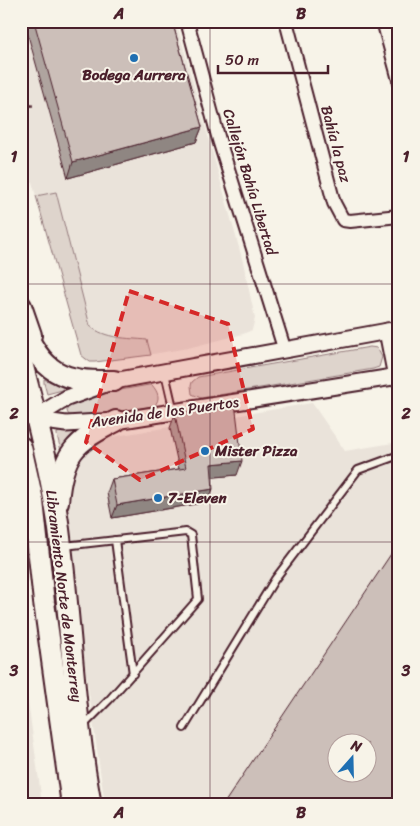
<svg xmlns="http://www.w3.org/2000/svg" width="420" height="826" viewBox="0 0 420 826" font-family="Sriracha,sans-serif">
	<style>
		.built { fill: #eae3da; fill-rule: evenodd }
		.green { fill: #ded4cc; stroke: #947a7c }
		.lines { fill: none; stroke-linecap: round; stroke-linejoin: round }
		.service-casing { stroke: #4a1f2b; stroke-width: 10 }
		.minor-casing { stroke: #4a1f2b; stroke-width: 16 }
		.tertiary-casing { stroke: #4a1f2b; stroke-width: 19 }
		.primary-casing { stroke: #4a1f2b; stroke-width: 24 }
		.path { stroke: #4a1f2b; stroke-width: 2.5; stroke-dasharray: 4 4; stroke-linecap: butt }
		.service { stroke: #f7f3e8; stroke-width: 6 }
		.minor { stroke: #f7f3e8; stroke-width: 12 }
		.tertiary { stroke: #f7f3e8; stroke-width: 15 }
		.primary { stroke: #f7f3e8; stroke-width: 20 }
		.wall { fill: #afa49f; stroke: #4a1f2b }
		.shaded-wall { fill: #8f8682; stroke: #4a1f2b }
		.building { fill: #ccbfb9; stroke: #4a1f2b; fill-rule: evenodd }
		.marked { fill: #d62828; fill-opacity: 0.2; stroke: #d62828; stroke-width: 4; stroke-dasharray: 10 6; stroke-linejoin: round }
		.grid { fill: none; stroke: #4a1f2b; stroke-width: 1; stroke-opacity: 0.55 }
		.poi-dot { fill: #1f6fb2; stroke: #f7f3e8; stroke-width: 2 }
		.labels { text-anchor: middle; stroke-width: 4; stroke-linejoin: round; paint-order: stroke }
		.poi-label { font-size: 15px; font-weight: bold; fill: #4a1f2b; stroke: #f7f3e8; text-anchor: start }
		.street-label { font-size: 15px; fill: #4a1f2b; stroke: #f7f3e8 }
		.neatline { fill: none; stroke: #4a1f2b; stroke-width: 2 }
		.grid-label { font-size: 16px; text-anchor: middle; font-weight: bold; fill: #4a1f2b }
	</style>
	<rect width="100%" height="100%" fill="#f7f3e8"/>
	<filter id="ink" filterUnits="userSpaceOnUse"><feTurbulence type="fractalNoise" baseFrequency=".02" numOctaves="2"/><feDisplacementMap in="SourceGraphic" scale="10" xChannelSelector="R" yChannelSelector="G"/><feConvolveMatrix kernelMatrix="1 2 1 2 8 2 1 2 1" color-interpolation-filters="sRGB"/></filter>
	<g filter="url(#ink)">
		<!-- built -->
		<g class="built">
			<path d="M21,21h155l67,241 12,56 -3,12 -9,4 -55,14 -41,7 -57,7 -5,-2 -4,-5 -60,-212z"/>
			<path d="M312,403l33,48 54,-9v363h-294l-28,-195 -11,-113 2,-18 15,-31 14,-8 25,-5zM338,744h30v30h-30z"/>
			<path d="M21,651l19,137 2,17h-21z"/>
		</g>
		<!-- green -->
		<g class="green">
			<path d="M56,192l34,134c15,13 38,12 57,14l4,15 -56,7h-5l-9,-7 -45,-159z"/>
			<path d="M370,347l7,1 5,9 -3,10 -6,2 -172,29 -9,-4 -1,-8 1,-4 6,-5z"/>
			<path d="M44,379l22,10 -19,5 -3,-11z"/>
			<path d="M149,385h3c6,7 9,14 2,21l-78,13c-7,-3 -11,-6 -8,-14l7,-7z"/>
			<path d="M66,429l15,1 -9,6 -11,15 -4,-16v-2z"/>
		</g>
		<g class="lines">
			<!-- service casing -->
			<g class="service-casing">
				<g id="service">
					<path d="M165,373l9,39"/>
					<path d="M115,540l18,134"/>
					<path d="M64,546l122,-14 5,3 7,64 -89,101 -26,26"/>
					<path d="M184,728l91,-149 83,-109 41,-15"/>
				</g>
			</g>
			<!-- minor casing -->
			<g class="minor-casing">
				<g id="minor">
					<path d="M187,21l32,119 66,211"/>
					<path d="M286,21l48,182 9,17 7,1 49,-5"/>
					<path d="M383,21l16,59"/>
				</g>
			</g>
			<!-- tertiary casing -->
			<g class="tertiary-casing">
				<g id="tertiary">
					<path d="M387,331l9,46"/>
					<path d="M37,420l12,-11 18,-11 47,-17 285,-52"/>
					<path d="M37,420l29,4 50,-3 283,-45"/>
				</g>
			</g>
			<!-- primary casing -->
			<g class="primary-casing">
				<g id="primary">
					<path d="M21,306l10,29"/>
					<path d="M21,323c22,51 40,59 93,58"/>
					<path d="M21,359c14,53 29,110 37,163 13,94 15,190 33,283"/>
					<path d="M21,447l12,54 11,101 28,203"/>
					<path d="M58,502c4,-48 16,-60 58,-81"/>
				</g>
			</g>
			<!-- path -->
			<path class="path" d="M21,104l13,2"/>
			<!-- service -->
			<use href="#service" class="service"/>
			<!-- minor -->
			<use href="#minor" class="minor"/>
			<!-- tertiary -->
			<use href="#tertiary" class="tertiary"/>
			<!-- primary -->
			<use href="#primary" class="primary"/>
		</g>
		<!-- wall -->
		<g class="wall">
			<path d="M24,21h148l30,106 -6,15 -128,36z"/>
			<path d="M175,414l62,61 -25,2 -4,25 -96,16 -5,-25 5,-14 67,-10 -9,-41z"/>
		</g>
		<!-- shaded-wall -->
		<g class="shaded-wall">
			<path d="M202,127l-6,15 -128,36 5,-16z"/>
			<path d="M242,461l-5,14 -31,3 5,-14z"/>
			<path d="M213,489l-5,13 -96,16 5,-13z"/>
		</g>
		<!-- building -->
		<g class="building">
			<path d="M34,21h138l30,106 -129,35z"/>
			<path d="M235,403l7,58 -31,3 2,25 -96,16 -5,-26 74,-11 -11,-54z"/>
			<path d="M399,542v263h-176zM338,744h30v30h-30z"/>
		</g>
	</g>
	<!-- marked area -->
	<path class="marked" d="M129,291l99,33 25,105 -113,51 -54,-38z"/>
	<!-- grid -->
	<path class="grid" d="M210,21v784M21,284h378M21,542h378"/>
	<!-- markers -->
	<g class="poi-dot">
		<circle cx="134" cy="58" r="5"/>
		<circle cx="205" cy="451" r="5"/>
		<circle cx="158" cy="498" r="5"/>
	</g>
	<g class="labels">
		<!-- poi labels -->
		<g class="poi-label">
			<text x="134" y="80" text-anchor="middle">Bodega Aurrera</text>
			<text x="215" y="456">Mister Pizza</text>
			<text x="168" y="503">7-Eleven</text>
		</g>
		<!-- street labels -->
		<g class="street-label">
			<text transform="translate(336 144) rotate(75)" y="5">Bahía la paz</text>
			<text transform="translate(250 182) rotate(73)" y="5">Callejón Bahía Libertad</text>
			<text transform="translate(165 412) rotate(-8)" y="5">Avenida de los Puertos</text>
			<text transform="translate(64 596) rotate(83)" y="5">Libramiento Norte de Monterrey</text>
		</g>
	</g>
	<!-- margin -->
	<rect width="420" height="826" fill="none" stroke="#f7f3e8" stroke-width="55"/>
	<!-- north arrow -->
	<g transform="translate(352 758) rotate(20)"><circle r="24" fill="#f7f3e8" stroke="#b29e9c"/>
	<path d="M0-4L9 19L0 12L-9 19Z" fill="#1f6fb2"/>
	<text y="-8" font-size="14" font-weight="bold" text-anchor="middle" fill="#4a1f2b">N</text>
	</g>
	<!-- scale -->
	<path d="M218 65v8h110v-8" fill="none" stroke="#4a1f2b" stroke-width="2.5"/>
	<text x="225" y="65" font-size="15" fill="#4a1f2b" stroke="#f7f3e8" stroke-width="4" paint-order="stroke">50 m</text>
	<rect x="28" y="28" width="364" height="770" class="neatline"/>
	<g class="grid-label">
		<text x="119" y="19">A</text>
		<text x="301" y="19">B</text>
		<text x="14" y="162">1</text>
		<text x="406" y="162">1</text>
		<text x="14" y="419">2</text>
		<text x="406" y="419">2</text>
		<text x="14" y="676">3</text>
		<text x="406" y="676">3</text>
		<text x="119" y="818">A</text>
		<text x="301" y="818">B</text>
	</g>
</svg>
